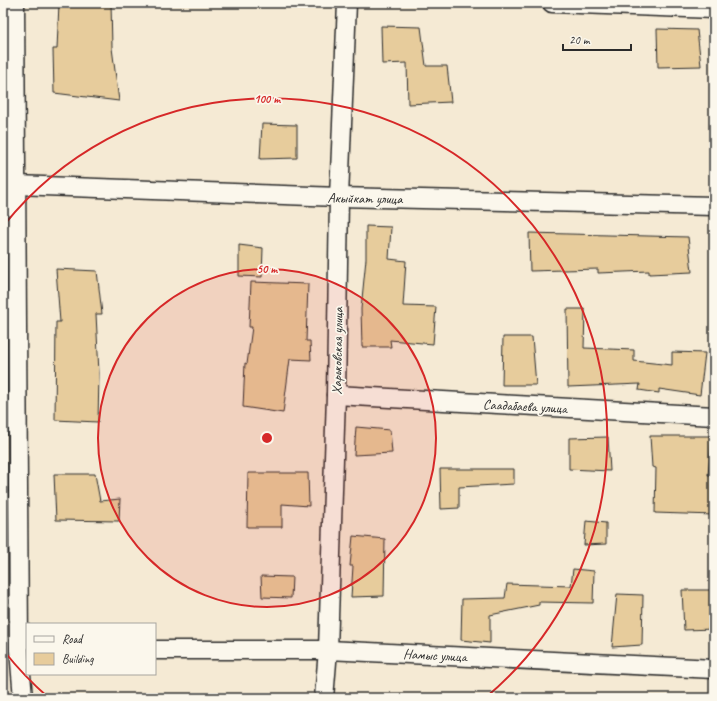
<svg xmlns="http://www.w3.org/2000/svg" width="717" height="701" viewBox="0 0 717 701" font-family="Caveat,sans-serif">
	<style>
		.building { fill: #e7cc9c; stroke: #2b2b2b }
		.lines { fill: none; stroke-linecap: round; stroke-linejoin: round }
		.street-casing { stroke: #2b2b2b; stroke-width: 21 }
		.street { stroke: #fbf7ec; stroke-width: 18 }
		.ring { fill: none; stroke: #d62828; stroke-width: 2 }
		.labels { text-anchor: middle; stroke-width: 3.5; stroke-linejoin: round; paint-order: stroke }
		.street-label { font-size: 14px; fill: #2b2b2b; stroke: #fbf7ec }
		.centre { fill: #d62828; stroke: #fbf7ec; stroke-width: 2 }
		.ring-label { font-size: 12px; text-anchor: middle; font-weight: bold; fill: #d62828; stroke: #fbf7ec; stroke-width: 3.5; stroke-linejoin: round; paint-order: stroke }
	</style>
	<rect width="100%" height="100%" fill="#f5ead4"/>
	<filter id="ink" filterUnits="userSpaceOnUse"><feTurbulence type="fractalNoise" baseFrequency=".025" numOctaves="2"/><feDisplacementMap in="SourceGraphic" scale="8" xChannelSelector="R" yChannelSelector="G"/><feConvolveMatrix kernelMatrix="1 2 1 2 8 2 1 2 1" color-interpolation-filters="sRGB"/></filter>
	<g filter="url(#ink)">
		<!-- building -->
		<g class="building">
			<path d="M59,3h52l1,45 7,53 -65,-8 -1,-44h4z"/>
			<path d="M381,26l40,1 5,39h21l4,36 -43,2 -1,-41 -25,1z"/>
			<path d="M657,29l40,1 4,36 -43,1z"/>
			<path d="M262,124l35,1v33l-37,1z"/>
			<path d="M366,226l25,1 -2,32 17,2 -3,45 33,1 -3,37 -43,-4 1,7h-29l-1,-38 5,-50z"/>
			<path d="M529,233l159,4 4,35 -43,2v-3l-51,2v-4l-68,2z"/>
			<path d="M239,245l24,3 -1,29 -23,-1z"/>
			<path d="M56,269l41,2 5,43h-6l3,59 -1,49 -43,-2 1,-98h4z"/>
			<path d="M251,282l57,2 -2,57h4l1,19 -21,-1 -7,54 -40,-6 2,-44 2,1 5,-37h-3z"/>
			<path d="M567,309h18l-1,39 50,2v11l38,4v-13l33,1 -5,42 -41,-6v4l-20,-3 1,-6 -72,3z"/>
			<path d="M503,337h29l4,48h-34z"/>
			<path d="M356,427l34,3 2,23 -38,2z"/>
			<path d="M650,436h62l-4,39h6v40l-59,-2 1,-45 -4,-1z"/>
			<path d="M608,437l2,34 -41,-2v-31z"/>
			<path d="M440,469h74v15l-55,3v21l-18,1z"/>
			<path d="M248,473h60l1,33 -27,-2v23h-35z"/>
			<path d="M54,474h41l5,27 20,-2 -1,22 -63,-1z"/>
			<path d="M586,521l20,2v21l-22,1z"/>
			<path d="M353,536l32,3 -1,57 -33,1 2,-31h-3z"/>
			<path d="M573,569l21,2 -1,32 -54,-1v3l-49,10v28l-29,-3 1,-41 43,-1 2,-14 64,2z"/>
			<path d="M261,576l31,1 -1,21 -29,-1z"/>
			<path d="M682,590h32v39l-30,1z"/>
			<path d="M617,594l26,1 -1,50 -30,2z"/>
		</g>
		<g class="lines">
			<!-- street casing -->
			<g class="street-casing">
				<g id="street">
					<path d="M15,3l4,647 4,48"/>
					<path d="M552,3l162,6"/>
					<path d="M16,185l323,12 375,9"/>
					<path d="M336,395l378,21"/>
					<path d="M155,650h173l386,19"/>
					<path d="M324,698l4,-48 8,-255 3,-198 8,-194"/>
				</g>
			</g>
			<!-- street -->
			<use href="#street" class="street"/>
		</g>
	</g>
	<!-- distance rings -->
	<circle cx="267" cy="438" r="169" fill="#d62828" fill-opacity=".12"/>
	<g class="ring">
		<circle cx="267" cy="438" r="169"/>
		<path d="M49 698A339 339 0 0 1 4 651M4 225A339 339 0 1 1 485 698"/>
	</g>
	<g class="labels">
		<!-- street labels -->
		<g class="street-label">
			<text transform="translate(365 198) rotate(1)" y="5">Акыйкат улица</text>
			<text transform="translate(337 351) rotate(-89)" y="5">Харьковская улица</text>
			<text transform="translate(525 406) rotate(3)" y="5">Саадабаева улица</text>
			<text transform="translate(435 655) rotate(3)" y="5">Намыс улица</text>
		</g>
	</g>
	<circle cx="267" cy="438" r="6" class="centre"/>
	<g class="ring-label">
		<text x="267" y="103">100 m</text>
		<text x="267" y="273">50 m</text>
	</g>
	<!-- margin -->
	<rect width="717" height="701" fill="none" stroke="#fbf7ec" stroke-width="16"/>
	<rect x="8" y="8" width="701" height="685" fill="none" stroke="#2b2b2b" stroke-width="1.5" filter="url(#ink)"/>
	<!-- legend -->
	<rect x="26" y="623" width="130" height="52" fill="#fbf7ec" stroke="#a8a59f"/>
	<rect x="34" y="636" width="20" height="6" fill="#fbf7ec" stroke="#a8a59f"/>
	<text x="62" y="643" font-size="12" fill="#2b2b2b">Road</text>
	<rect x="34" y="653" width="20" height="12" fill="#e7cc9c" stroke="#a8a59f"/>
	<text x="62" y="663" font-size="12" fill="#2b2b2b">Building</text>
	<!-- scale -->
	<path d="M563 44v6h68v-6" fill="none" stroke="#2b2b2b" stroke-width="2"/>
	<text x="569" y="44" font-size="12" fill="#2b2b2b" stroke="#fbf7ec" stroke-width="3" paint-order="stroke">20 m</text>
</svg>
